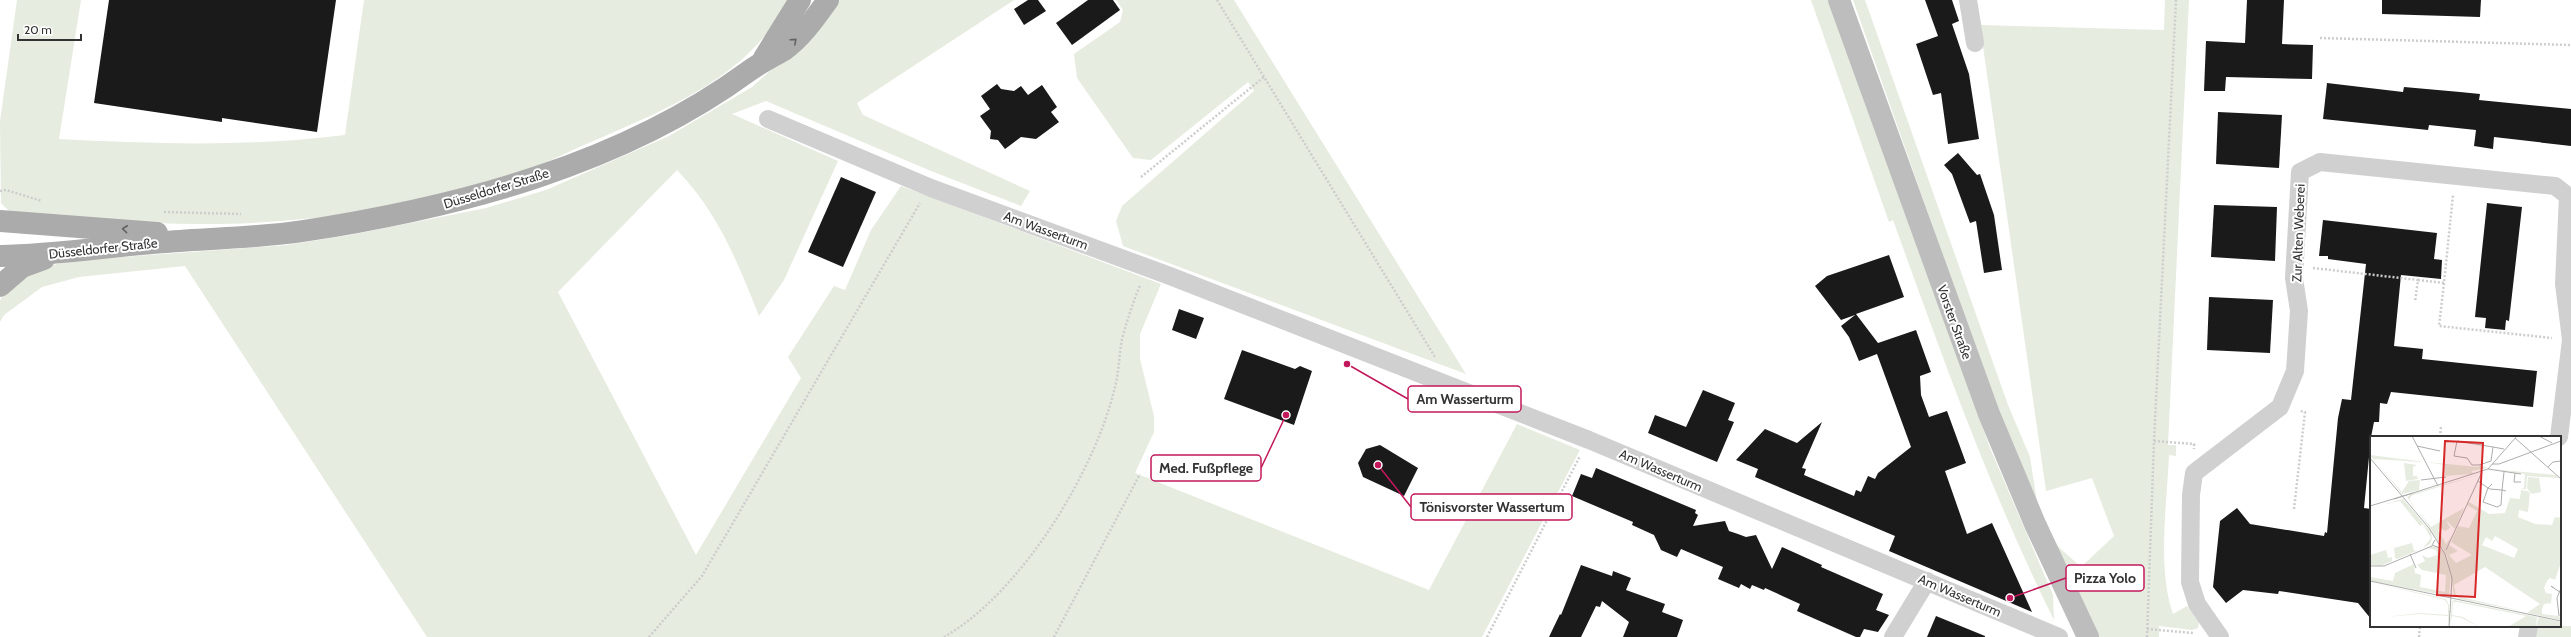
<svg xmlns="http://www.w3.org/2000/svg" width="2571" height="637" viewBox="0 0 2571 637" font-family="Cabin,sans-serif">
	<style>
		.green { fill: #e6ecdf }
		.building { fill: #1a1a1a }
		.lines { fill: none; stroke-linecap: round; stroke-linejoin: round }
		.path { stroke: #cdcdcd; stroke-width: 2.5; stroke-dasharray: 2 2; stroke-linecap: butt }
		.street { stroke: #d0d0d0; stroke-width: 18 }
		.secondary { stroke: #bdbdbd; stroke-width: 22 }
		.primary { stroke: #ababab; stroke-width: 22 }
		.oneway { stroke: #636363 }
		.labels { text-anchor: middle; stroke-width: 4; stroke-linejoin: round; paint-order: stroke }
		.street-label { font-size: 13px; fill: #333; stroke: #fff }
		.inset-road { fill: none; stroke: #adadad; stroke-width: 1 }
		.view { fill: #d62828; fill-opacity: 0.15; stroke: #d62828; stroke-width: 2 }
		.inset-edge { fill: none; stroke: #333; stroke-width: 2 }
		.leader { fill: none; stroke: #c2185b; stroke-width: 1.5 }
		.callout-dot { fill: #c2185b; stroke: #fff; stroke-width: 1.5 }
		.callout { fill: #fff; stroke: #c2185b; stroke-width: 1.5 }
		.callout-label { font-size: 14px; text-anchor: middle; font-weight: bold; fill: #333 }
	</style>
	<rect width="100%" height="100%" fill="#fff"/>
	<!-- green -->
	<g class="green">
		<path d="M17,0h64l-22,139c96,5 191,8 286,-4l19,-135h429c-14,18 -27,36 -43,52 -44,42 -100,64 -154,88 -20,8 -39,18 -59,26 -117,45 -257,63 -383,57 -48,-2 -96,-7 -144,-11l-9,-9 -1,-82z"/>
		<path d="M837,0h177l-157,103 6,12 167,76 -9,15 -90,-35 -165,-70 -34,13 106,47 -54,119 -25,36c-22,-55 -40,-102 -82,-146l-119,122 138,263 105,-177 -13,-21 46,-71 11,4 26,-60 30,-44 260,98 -21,50v25l14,57v16l-19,41 294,117 88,-166 63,26 -98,187h-1055l-242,-371 -106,11 -37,10 -38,28 -4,7c0,-6 0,-15 0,-21 6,-21 50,-36 68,-40l219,-16 63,-10 136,-27 60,-18 123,-54 83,-49 36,-32z"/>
		<path d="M1116,0h118l232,374 -343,-128 -7,-25 6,-15 132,-115 -6,-9 -97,78 -18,-2 -56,-80 -3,-24 46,-32 3,-12z"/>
		<path d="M1811,0h20l159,448 63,147 1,25c-64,-129 -112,-264 -161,-400l-4,2z"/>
		<path d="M1853,0h12l143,405 22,52 7,45 -40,-93z"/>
		<path d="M2165,0h24l-21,445h8v11l-7,-1c-2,49 -12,114 4,159l14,-8 12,16 -1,6 -6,2 -33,-4v11h-61l-45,-95 28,25 33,-31 -22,-58 -46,13 -66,-466 184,5z"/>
		<path d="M2534,626h37v11h-38z"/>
	</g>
	<!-- building -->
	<g class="building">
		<path d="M109,0h227l-19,132 -95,-14v4l-128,-19z"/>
		<path d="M1028,0h10l8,11 -22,14 -10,-16z"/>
		<path d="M1088,0h25l7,10 -48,35 -16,-22z"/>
		<path d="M1925,0h27l7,21 -7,3 17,50 10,65 -31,5 -7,-51 -8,2 -17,-51 22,-8z"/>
		<path d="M2247,0h37l-2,44 31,1 -1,34 -86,-2 -1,14h-21l2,-50 39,2z"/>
		<path d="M2382,0h99l-1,17 -98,-3z"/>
		<path d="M2327,83l76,9 1,-5 56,5 20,2 -1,6 92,9v37l-77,-9 -1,12 -19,-3 2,-16 -47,-5 -1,5 -105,-11z"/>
		<path d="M997,84l4,5 13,2 7,-5 7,9 14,-10 15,22 -6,5 8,10 -23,17 -15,-2 -16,12 -7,-9 -8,-1 1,-8 -11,-15 10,-7 -9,-13z"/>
		<path d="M2218,112l64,3 -3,53 -63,-4z"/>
		<path d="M1958,153l19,22 3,-1 14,41 8,55 -18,3 -8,-52 -6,2 -18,-49 -8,-9z"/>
		<path d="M841,177l35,15 -33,75 -35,-15z"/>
		<path d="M2487,203l35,4 -13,114 -3,-1 -1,10 -20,-2 1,-10 -11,-1z"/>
		<path d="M2214,205l63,2 -2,54 -64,-4z"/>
		<path d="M2323,220l114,13 -3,26 8,1 -1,19 -40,-4 -7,71 29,3 -1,10 115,12 -4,36 -142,-15 -4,12 -7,-1 -1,19h-5l-3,15 -7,71 7,1v110l-13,-16 -79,-12 -1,3 -35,-4 -17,13 -13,-16 7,-66 17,-13 13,16 74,12 1,-4 2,1 11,-115 4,-19 9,1 15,-136 -38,-5v-3h-9z"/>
		<path d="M1889,255l15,42 -48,17 22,29 38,-13 15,42 -11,4 1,19 8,22 18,-6 19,52 -21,8 22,63 25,-11 40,89 -143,-61 6,-15 -140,-59 3,-8 -22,-9 29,-31 32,14 25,-21 -20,46 4,1 -2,6 50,21 2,-6 5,2 7,-16 7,3 3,-6 33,-26 -34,-93 -18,7 -10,-24 -8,-11 14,-11 -14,5 -26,-34 12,-10z"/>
		<path d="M2209,297l64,3 -3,53 -63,-3z"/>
		<path d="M1179,309l25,9 -8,21 -24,-9z"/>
		<path d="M1242,350l53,19 5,-3 12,5 -18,54 -70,-26z"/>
		<path d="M1703,390l32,13 -7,17 6,2 -17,40 -69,-29 7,-18 31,12z"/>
		<path d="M1380,445l38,23 -14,28 -41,-19 -5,-14 8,-14z"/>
		<path d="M1596,468l100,42 -1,3 3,2 -5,11 32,-5 4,10 9,3 8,3 10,-2 16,34 10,-22 40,18 -1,2 62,27 -7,16 13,5 -11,17 -14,-3 -4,8h-4l-59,-26 3,-7 -35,-16 -1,2 -12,-5 -2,4 -9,-5 -2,4 -21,-9 5,-12 -42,-18 -4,8 -16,-7 -7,-15 -22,-10 1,-3 -61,-26 9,-22 11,4z"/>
		<path d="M1581,565l31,11 1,-5 18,7 -5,12 39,14 -3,8 21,8 -6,17h-54l6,-15 -27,-21 -2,6 -4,-1 -15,31h-32l11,-23 1,1z"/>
		<path d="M1936,616l49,20v1h-58z"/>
	</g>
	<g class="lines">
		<!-- path -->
		<g class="path">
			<path d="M1217,0l218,357"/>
			<path d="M2320,38l251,7"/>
			<path d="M1141,177l123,-100"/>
			<path d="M0,191l6,-1 36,11"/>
			<path d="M164,212l77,2"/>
			<path d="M2313,268l105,12 -3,22"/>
			<path d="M2418,280l26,3 9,-88"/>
			<path d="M2444,283l-5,43 113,12"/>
			<path d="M2440,437l1,-11"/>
			<path d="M2154,441l40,3v5"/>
			<path d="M2294,509l11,-97 -5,-1"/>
			<path d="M2147,629l46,4"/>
			<path d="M649,637l53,-61 218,-373"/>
			<path d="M944,637c77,-44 151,-165 171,-250 4,-15 4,-32 7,-48 5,-19 11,-36 18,-54"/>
			<path d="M1054,637l86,-163"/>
			<path d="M1487,637l93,-181"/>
			<path d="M2147,637l7,-196 22,-441"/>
			<path d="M2419,637l1,-11"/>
		</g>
		<!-- street -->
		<g class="street">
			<path d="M1968,0l7,43"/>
			<path d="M768,119l163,69 239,88 419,164 470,197"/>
			<path d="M1893,637l34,-56"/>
			<path d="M2220,637l-23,-33 -7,-22 1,-87 3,-22 86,-66 15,-36 4,-60 -5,-33 6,-106 20,-10 235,24 13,10 -4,88 7,56 -12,97"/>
			<path d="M2527,637l2,-11"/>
		</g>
		<!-- secondary -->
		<path class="secondary" d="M1839,0l150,414 46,110 53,113"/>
		<!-- primary -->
		<g class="primary">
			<path d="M764,58l36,-58"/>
			<path d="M0,221l157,12"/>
			<path d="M0,256c55,-1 110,-10 165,-14 46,-4 93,-4 138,-11 156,-24 318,-66 446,-160 11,-8 23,-14 35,-21 18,-13 31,-32 44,-50"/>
			<path d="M0,286l22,-19 22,-8"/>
		</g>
	</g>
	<!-- one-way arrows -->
	<defs><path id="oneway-chevron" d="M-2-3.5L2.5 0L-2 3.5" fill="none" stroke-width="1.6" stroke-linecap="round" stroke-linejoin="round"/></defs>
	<g class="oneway">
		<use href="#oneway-chevron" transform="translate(794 41) rotate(-42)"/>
		<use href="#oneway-chevron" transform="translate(125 229) rotate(-174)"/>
	</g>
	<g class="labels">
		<!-- street labels -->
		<g class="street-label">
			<text transform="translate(496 188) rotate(-17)" y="5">Düsseldorfer Straße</text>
			<text transform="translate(1046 230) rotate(20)" y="5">Am Wasserturm</text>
			<text transform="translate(2298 233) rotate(-88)" y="5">Zur Alten Weberei</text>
			<text transform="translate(103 248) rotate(-6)" y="5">Düsseldorfer Straße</text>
			<text transform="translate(1955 322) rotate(70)" y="5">Vorster Straße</text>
			<text transform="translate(1661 470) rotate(23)" y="5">Am Wasserturm</text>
			<text transform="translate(1960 595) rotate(23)" y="5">Am Wasserturm</text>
		</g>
	</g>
	<!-- overview -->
	<g transform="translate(2370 436)">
		<rect width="191" height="191" fill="#fff"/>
		<path d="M0,19l55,7 -52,-3 29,33 7,-11 11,-1 -1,10 -17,4zM56,26l52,5 3,-2 6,3 -15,3 1,3 -28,2v-11zM34,27l13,2 -4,2v9h4l1,3 -12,2zM121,33l64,6 4,3 -32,-2 -1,13h-5l3,-1 1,-14zM111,38l-65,20 -5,2 -2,5 22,26 33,-19 -9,21 -9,-9 4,8 -5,3 -4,-3 -3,2 8,14 7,-9 -8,15 4,-5 9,6 -9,4 7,8 16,-8 -21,-13 7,-16 11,2 8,-17 -10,-6 2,-3 20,12 16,-1 5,-15 10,1 1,-9 6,1 3,2 -2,19 -9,-2 -1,7 17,7 17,1 3,-8 6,1v44l-6,18 -5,-2 -3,3 -3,7 2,5 6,1 -1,9 -7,1 -2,5v5l17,2 2,4 -34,-7 13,-9 -55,-37 -31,18 2,11 70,16 -66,-13 -4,-2 -2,-2 -7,-39 -17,-28 -23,-31 4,-3zM125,100l23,13 -4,9 -32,-13 4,-8 6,4zM158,41l11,1 2,14 -9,2 -3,-3 -2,-3zM33,63l28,33 1,7 -2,5 -7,4 8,-10 -8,-14 -3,2 -20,-25 -15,3zM42,107l2,8 5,-1 -22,9 -2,-1 -1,-10zM61,110l7,1 6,5 7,22 -2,22 -79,-15v-4l23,4 2,-8 19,-9 1,9 6,2 -1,12 25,5 1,-17 -24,-5 -5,-5 8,-4 -3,-6 6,3 9,-3 -1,-5 -8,-2zM16,114l2,8 4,-1v4l-11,5 -11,-1v-10zM0,146l76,17 3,6v22l-1,-11 -28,-2 -35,3 35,-4 28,2v-10l-3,-5 -8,-2zM84,164l83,17 -1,10h-28l18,-11 -69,-14h-4l-1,13 11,2 16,10 -17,-9 -10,-2 -2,11 2,-25zM169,181l22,5v5h-25z" fill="#e6ecdf" fill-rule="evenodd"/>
		<path class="inset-road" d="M42,0l26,50M169,0l13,7M145,2l46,41M47,10l23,5M123,11l-36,-6 -3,15 13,2 5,7h7l12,-4 2,-14 11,2M0,22l59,70 16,26 7,24 -2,34M122,28h7l62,-23M178,31l5,-5 8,-1M118,33l33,5M134,36l-2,18 4,1M145,37l-1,9h7M51,44l25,-3M108,45l10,7 2,1 12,1 -1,15 -4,2 -14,-5 5,-14 4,-4M24,63l94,-30 29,-33M0,70l43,-13M65,104l-3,5 8,3M76,114l36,-78M40,118l6,14M0,130h14l48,-20M0,145l191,40M183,152l-2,-2 10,7M189,180l-2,-18 4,-10M79,191l1,-16"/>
		<path class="view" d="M75,5l38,2 -8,154 -38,-2z"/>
		<rect width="191" height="191" class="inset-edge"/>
	</g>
	<!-- callouts -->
	<path class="leader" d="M1347 364L1408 399M1286 415L1261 468M1378 465L1411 507M2010 598L2066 578"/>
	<g class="callout-dot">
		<circle cx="1347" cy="364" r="4"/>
		<circle cx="1286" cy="415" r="4"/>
		<circle cx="1378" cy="465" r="4"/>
		<circle cx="2010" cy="598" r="4"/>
	</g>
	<g class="callout">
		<rect x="1408" y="386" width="113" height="26" rx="4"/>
		<rect x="1151" y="455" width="110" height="26" rx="4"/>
		<rect x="1411" y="494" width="161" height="26" rx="4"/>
		<rect x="2066" y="565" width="78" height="26" rx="4"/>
	</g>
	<g class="callout-label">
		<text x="1465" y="404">Am Wasserturm</text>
		<text x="1206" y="473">Med. Fußpflege</text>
		<text x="1492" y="512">Tönisvorster Wassertum</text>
		<text x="2105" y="583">Pizza Yolo</text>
	</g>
	<!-- scale -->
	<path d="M18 34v6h63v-6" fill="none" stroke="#333333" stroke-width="2"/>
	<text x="24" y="34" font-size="12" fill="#333333" stroke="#ffffff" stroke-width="3" paint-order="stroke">20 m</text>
</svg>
